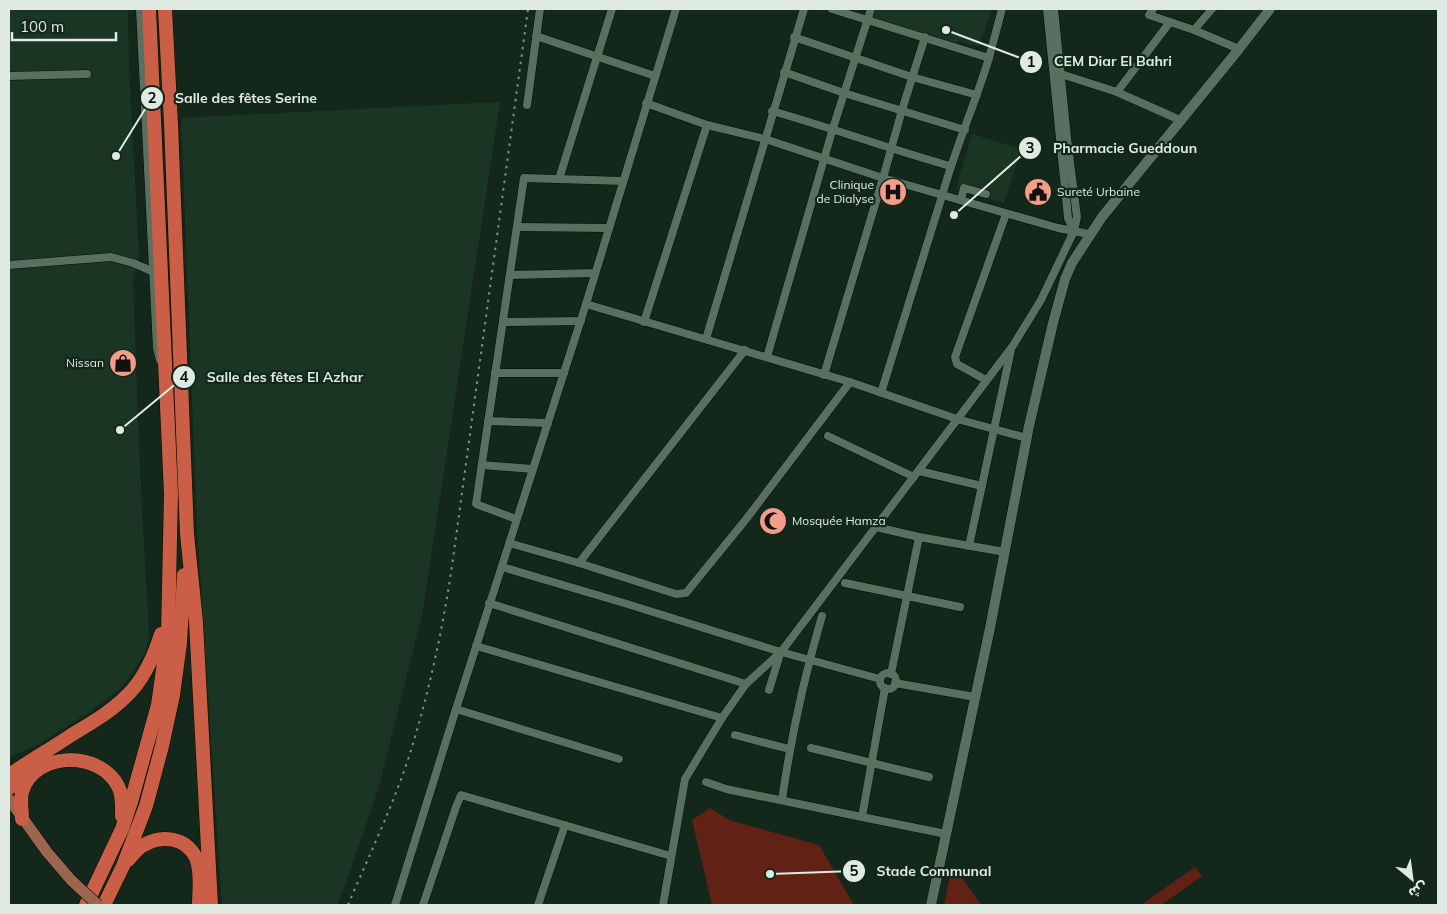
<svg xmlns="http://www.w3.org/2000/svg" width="1447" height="914" viewBox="0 0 1447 914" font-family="Mulish,'Noto Sans Arabic',sans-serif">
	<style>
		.built { fill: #1a3524 }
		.green { fill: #612215 }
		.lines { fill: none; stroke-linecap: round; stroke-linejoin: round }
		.street-casing { stroke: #011005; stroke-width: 9 }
		.secondary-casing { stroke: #011005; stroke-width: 11 }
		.primary-casing { stroke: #011005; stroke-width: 12 }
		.highway-casing { stroke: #011005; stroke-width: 15 }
		.street { stroke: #596f5f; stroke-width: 8 }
		.secondary { stroke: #596f5f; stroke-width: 10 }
		.primary { stroke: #9d6550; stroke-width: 11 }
		.highway { stroke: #cb5e46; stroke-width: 14 }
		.rail { stroke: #7f9084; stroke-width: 2; stroke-dasharray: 2.5 5; stroke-linecap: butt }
		.primary-bridge-casing { stroke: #011005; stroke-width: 12; stroke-linecap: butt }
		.primary-bridge { stroke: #9d6550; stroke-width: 11 }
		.labels { text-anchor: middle; stroke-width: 4.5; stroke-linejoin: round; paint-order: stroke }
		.poi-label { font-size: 12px; fill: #dfebe2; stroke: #13281a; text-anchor: end }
		.leader { fill: none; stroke: #dfebe2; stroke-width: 2 }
		.callout-dot { fill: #dfebe2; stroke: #13281a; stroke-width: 2 }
		.mark-label { font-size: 15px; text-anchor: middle; font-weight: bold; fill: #111 }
		.callout-label { font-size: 14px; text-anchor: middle; font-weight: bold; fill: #dfebe2; stroke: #13281a; stroke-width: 4.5; stroke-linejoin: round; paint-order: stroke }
	</style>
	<rect width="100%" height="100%" fill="#13281a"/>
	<!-- built -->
	<g class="built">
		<path d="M9,9h119l1,59 10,187 -6,25 7,191 9,165 -3,14 -12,21 -14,18 -34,25 -47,30 -30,14z"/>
		<path d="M876,9h116l-13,38 -21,-6 -2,5 -83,-27z"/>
		<path d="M500,102l-77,508 -45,180 -36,104 -5,11h-115l-25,-377 -16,-410z"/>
		<path d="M972,134l49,15 -17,54 -48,-14z"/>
	</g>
	<!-- green -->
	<g class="green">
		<path d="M710,808l19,12 90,25 35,60h-142l-20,-85z"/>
		<path d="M1195,867l7,9 -41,29h-20z"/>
		<path d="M951,871l8,2 22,32h-37z"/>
	</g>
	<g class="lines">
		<!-- street casing -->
		<g class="street-casing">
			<g id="street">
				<path d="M140,9l17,339 3,12"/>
				<path d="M832,9l157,49c-14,46 -34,91 -47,138l-61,197"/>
				<path d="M1047,9l21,209 6,13 3,-14 -10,-79 -13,-129"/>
				<path d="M1153,9l-4,6 45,15 45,19"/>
				<path d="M1194,30l18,-21"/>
				<path d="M536,36l119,40"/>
				<path d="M794,37l118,40 65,18"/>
				<path d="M989,58l13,-49"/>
				<path d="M784,72l60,21 121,37"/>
				<path d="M1061,74l56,18 63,28"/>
				<path d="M9,76l78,-2"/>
				<path d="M1117,92l53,-70"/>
				<path d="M646,103l61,22 58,14 118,39 175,50 31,6"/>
				<path d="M527,105l13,-96"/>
				<path d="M772,111c60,17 118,38 178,55"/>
				<path d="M559,179l53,-170"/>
				<path d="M961,200l3,-12 22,6"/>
				<path d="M517,227l92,1"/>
				<path d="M9,265l102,-8 22,6 21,9"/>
				<path d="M510,275l85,-2"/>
				<path d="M586,304l264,78 107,37 70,19"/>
				<path d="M503,322l78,-1"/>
				<path d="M644,322l63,-197"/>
				<path d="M706,339l98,-330"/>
				<path d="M745,350l-166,213 97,31 10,-1 61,-75 103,-136"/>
				<path d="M767,357l66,-229 38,-119"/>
				<path d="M495,373h69"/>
				<path d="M824,375l59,-197 19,-68 23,-73"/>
				<path d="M986,380l-29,-16 -2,-7 51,-143"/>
				<path d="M488,421l60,2"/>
				<path d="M828,436l86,41"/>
				<path d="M482,465l51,4"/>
				<path d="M919,471l63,15"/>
				<path d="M516,519l-40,-15 48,-326 99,3"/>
				<path d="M876,527l43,10"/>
				<path d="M509,543l70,20"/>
				<path d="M969,546l42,-196"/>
				<path d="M502,567l122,36 157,49 99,27"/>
				<path d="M845,583l115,24"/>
				<path d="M489,603l257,81"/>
				<path d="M476,646l246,72"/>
				<circle cx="888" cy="681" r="8"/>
				<path d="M891,674l28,-137 86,15"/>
				<path d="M895,683l80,14"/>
				<path d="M769,690l11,-36"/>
				<path d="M456,709l163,50"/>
				<path d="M735,735l54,14"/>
				<path d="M811,748l118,29"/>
				<path d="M706,782l20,7 136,28 23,-129"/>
				<path d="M782,800c9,-63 22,-123 40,-184"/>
				<path d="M862,817l84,17"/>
				<path d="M395,905l61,-196 130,-405 90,-295"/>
				<path d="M423,905l33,-98 5,-12 210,61"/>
				<path d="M538,905l27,-80"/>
				<path d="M663,905l22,-126 37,-61 24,-34 35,-32 231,-305 29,-47 33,-69"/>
			</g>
		</g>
		<!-- secondary casing -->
		<g class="secondary-casing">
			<path id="secondary" d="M931,905l59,-277 39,-202 24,-103 12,-44 7,-16 30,-46 137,-168 31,-40"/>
		</g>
		<!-- primary casing -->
		<g class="primary-casing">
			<path id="primary" d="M9,799l38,53 24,28"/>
		</g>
		<!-- highway casing -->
		<g class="highway-casing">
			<g id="highway">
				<path d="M165,9l6,115 16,410 9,88 15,283"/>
				<path d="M9,775c21,-14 43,-27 64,-41 22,-13 44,-26 61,-46 13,-16 21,-35 27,-54"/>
				<path d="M9,788l20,-13"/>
				<path d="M22,819c0,-9 -2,-19 0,-27 12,-41 77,-42 96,-6 5,9 4,20 4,30"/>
				<path d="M128,860c5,-5 9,-11 14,-14 19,-12 44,-9 54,12 6,14 3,33 3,47"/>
				<path d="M86,905l36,-76 9,-27 27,-97 10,-71 3,-140 -22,-485"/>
				<path d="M104,905l19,-39 23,-60 16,-60 11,-51 7,-52 4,-68"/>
			</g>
		</g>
		<!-- street -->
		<use href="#street" class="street"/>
		<!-- secondary -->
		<use href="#secondary" class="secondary"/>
		<!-- primary -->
		<use href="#primary" class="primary"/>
		<!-- highway -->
		<use href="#highway" class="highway"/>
		<!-- rail -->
		<path class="rail" d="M348,905c22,-52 47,-103 64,-158 18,-59 31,-120 40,-181l76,-557"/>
		<!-- primary-bridge casing -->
		<g class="primary-bridge-casing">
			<path id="primary-bridge" d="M71,880l27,25"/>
		</g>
		<!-- primary-bridge -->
		<use href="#primary-bridge" class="primary-bridge"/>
	</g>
	<!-- icons -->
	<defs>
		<g id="hospital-disc" transform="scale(1.4375)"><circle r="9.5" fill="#f49e8a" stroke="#13281a"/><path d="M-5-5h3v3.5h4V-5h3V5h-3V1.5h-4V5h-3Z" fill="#111"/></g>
		<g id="civic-disc" transform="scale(1.4375)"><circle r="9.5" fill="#f49e8a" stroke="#13281a"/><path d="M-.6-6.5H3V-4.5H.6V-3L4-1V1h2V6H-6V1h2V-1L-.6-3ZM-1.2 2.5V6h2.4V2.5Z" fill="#111"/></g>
		<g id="shop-disc" transform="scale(1.4375)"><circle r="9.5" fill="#f49e8a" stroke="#13281a"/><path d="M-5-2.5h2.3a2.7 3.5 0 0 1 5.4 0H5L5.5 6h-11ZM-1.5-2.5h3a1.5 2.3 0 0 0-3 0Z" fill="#111"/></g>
		<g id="mosque-disc" transform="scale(1.4375)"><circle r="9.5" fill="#f49e8a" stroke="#13281a"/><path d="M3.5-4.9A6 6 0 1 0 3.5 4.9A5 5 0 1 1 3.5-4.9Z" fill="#111"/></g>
	</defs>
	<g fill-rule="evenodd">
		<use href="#hospital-disc" x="893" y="192"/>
		<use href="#civic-disc" x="1038" y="192"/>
		<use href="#shop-disc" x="123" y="363"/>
		<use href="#mosque-disc" x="773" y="521"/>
	</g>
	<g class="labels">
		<!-- poi labels -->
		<g class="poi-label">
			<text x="874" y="189">Clinique<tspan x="874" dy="14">de Dialyse</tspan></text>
			<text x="1057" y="196" text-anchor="start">Sureté Urbaine</text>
			<text x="104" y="367">Nissan</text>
			<text x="792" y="525" text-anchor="start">Mosquée Hamza</text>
		</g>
	</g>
	<!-- callouts -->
	<path class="leader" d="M946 30L1031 62M116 156L152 98M954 215L1030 148M120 430L184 377M770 874L854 871"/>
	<g class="callout-dot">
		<circle cx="946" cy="30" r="5"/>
		<circle cx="116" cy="156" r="5"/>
		<circle cx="954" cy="215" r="5"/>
		<circle cx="120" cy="430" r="5"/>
		<circle cx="770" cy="874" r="5"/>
		<circle cx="1031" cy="62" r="12"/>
		<circle cx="152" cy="98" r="12"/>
		<circle cx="1030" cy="148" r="12"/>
		<circle cx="184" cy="377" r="12"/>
		<circle cx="854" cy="871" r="12"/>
	</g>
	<g class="mark-label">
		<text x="1031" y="67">1</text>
		<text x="152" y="103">2</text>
		<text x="1030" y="153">3</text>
		<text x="184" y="382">4</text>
		<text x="854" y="876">5</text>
	</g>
	<g class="callout-label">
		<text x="1113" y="66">CEM Diar El Bahri</text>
		<text x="246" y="103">Salle des fêtes Serine</text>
		<text x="1125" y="153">Pharmacie Gueddoun</text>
		<text x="285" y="382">Salle des fêtes El Azhar</text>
		<text x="934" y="876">Stade Communal</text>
	</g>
	<!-- border -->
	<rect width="1447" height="914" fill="none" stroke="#dfebe2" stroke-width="20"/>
	<!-- north arrow -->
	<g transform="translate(1412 879) rotate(151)" stroke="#13281a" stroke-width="4" paint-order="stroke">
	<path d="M0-4L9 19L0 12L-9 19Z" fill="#dfebe2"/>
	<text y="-8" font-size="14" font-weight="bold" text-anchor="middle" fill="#dfebe2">ش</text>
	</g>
	<!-- scale -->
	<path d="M12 32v8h104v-8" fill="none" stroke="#dfebe2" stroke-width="2.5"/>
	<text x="20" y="32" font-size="15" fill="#dfebe2" stroke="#13281a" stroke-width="4" paint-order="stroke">100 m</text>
</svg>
